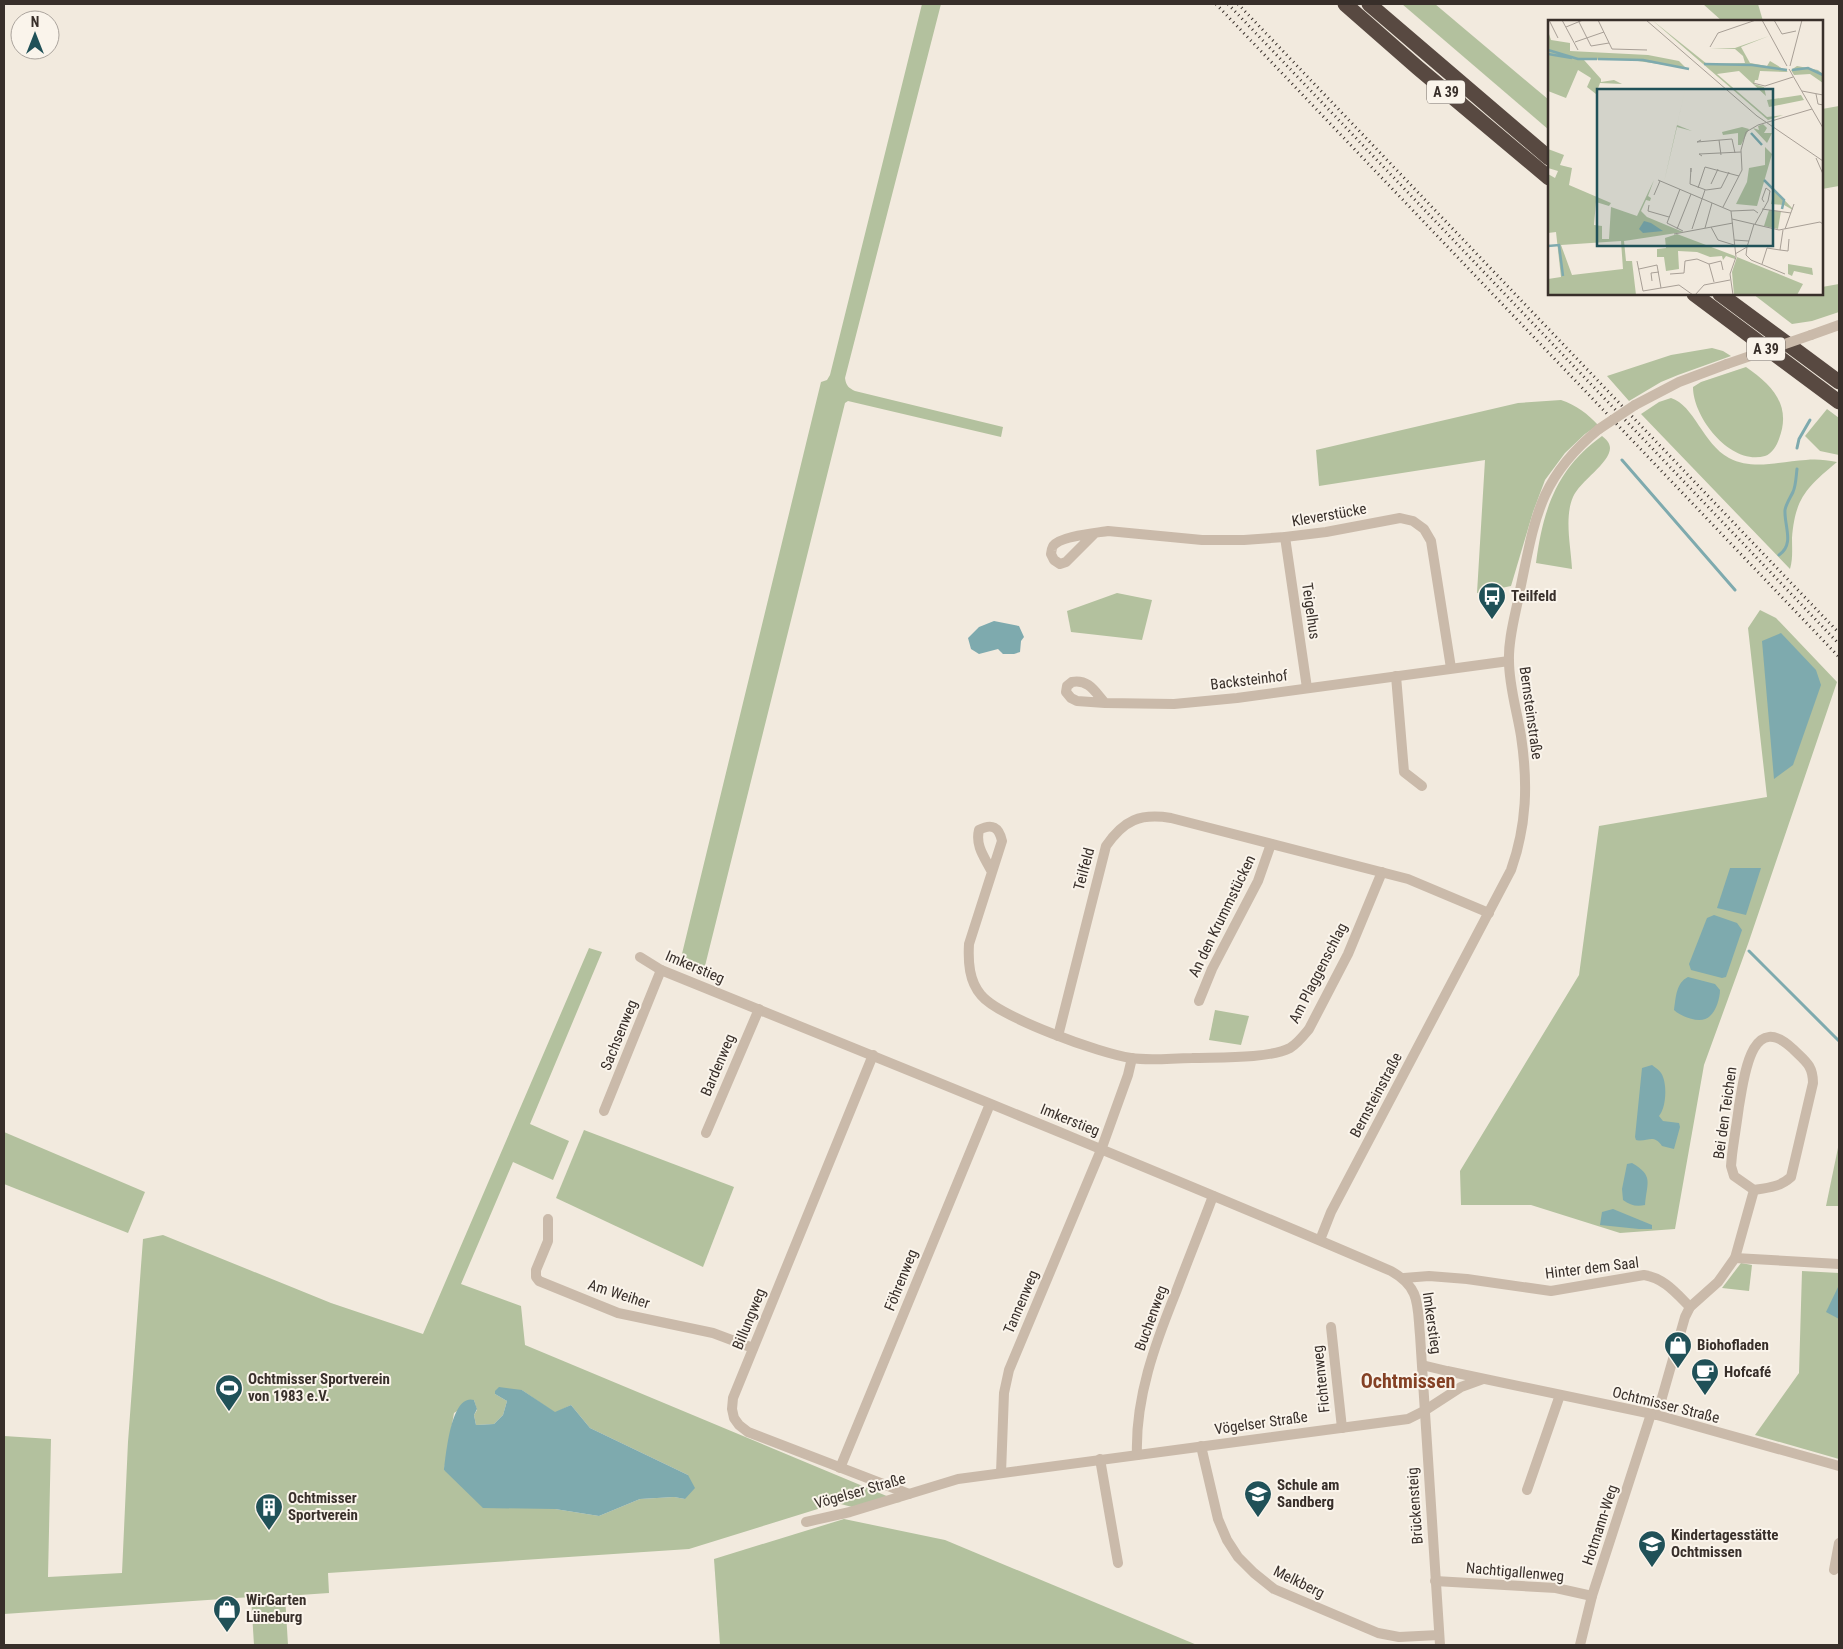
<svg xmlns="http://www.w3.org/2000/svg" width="1843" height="1649" viewBox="0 0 1843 1649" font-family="'Roboto Condensed',sans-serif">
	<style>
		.green { fill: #b3c19e; fill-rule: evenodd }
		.water { fill: #7eaaae }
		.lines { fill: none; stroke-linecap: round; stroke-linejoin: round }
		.stream { stroke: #7eaaae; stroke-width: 3 }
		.minor { stroke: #cabaaa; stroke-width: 10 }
		.motorway { stroke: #584941; stroke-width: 15 }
		.rail { stroke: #382f2a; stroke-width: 3; stroke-dasharray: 1 4; stroke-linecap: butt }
		.minor-bridge { stroke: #cabaaa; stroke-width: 10 }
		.labels { text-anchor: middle; stroke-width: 4; stroke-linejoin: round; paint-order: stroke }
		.shield { fill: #faf4eb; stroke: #726a64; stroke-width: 1 }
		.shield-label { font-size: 14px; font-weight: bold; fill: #382f2a }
		.street-label { font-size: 15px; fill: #382f2a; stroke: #faf4eb }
		.poi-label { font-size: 15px; font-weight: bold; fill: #382f2a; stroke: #faf4eb; text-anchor: start }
		.district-label { font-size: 20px; font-weight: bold; fill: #844125; stroke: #faf4eb }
		.inset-river { fill: none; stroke: #7eaaae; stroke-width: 2.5 }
		.inset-road { fill: none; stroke: #a89f96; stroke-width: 1 }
		.view { fill: #205158; fill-opacity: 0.15; stroke: #205158; stroke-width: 2.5 }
		.inset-edge { fill: none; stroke: #382f2a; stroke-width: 2.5 }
	</style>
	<rect width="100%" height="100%" fill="#f2eade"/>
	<!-- green -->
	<g class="green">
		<path d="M922,4h19l-96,374c1,8 4,10 10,13l148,36 -2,10 -153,-36 -3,2 -142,571 -23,-12 141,-580 6,-2 3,-5z"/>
		<path d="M1402,4h33l114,96v30z"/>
		<path d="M1703,4h55l5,17h-41z"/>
		<path d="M1839,106v80l-17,3v-80z"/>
		<path d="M1839,284v28l-27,9 -20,3 -39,-30h69v-7z"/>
		<path d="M1712,348l11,3 8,5 -53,19 -17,7 -32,19 -22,-25 64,-21z"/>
		<path d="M1746,367c26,18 46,38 33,72 -2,6 -7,15 -14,17 -34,10 -72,-38 -72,-69l8,-5z"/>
		<path d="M1671,398c23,7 32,46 58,60 25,13 51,3 77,2 11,-1 20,0 31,2 -30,25 -42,36 -45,76 0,11 1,21 -2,31l-149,-155 18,-12z"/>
		<path d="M1561,400c15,5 27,14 37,25l-13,9 -20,19 -20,27 -12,32 -22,74 -34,7 8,-133 -166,26 -3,-36 202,-47z"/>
		<path d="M1827,409l12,9v37l-19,-4 -15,-15z"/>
		<path d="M1602,436c4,3 8,7 8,12 0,15 -30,33 -37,49 -9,21 -2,50 -1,72l-36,-6c7,-54 21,-95 66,-127z"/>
		<path d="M1117,593l35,7 -10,40 -71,-8 -4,-21z"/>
		<path d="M1760,610l16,8 61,64 -89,262 -44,121 -29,164 -55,4 -89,-28h-70l-1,-34 119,-196 20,-149 168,-29 -19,-169z"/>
		<path d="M589,948l13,4 -72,172 39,17 -16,39 -40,-18 -52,122 60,22 4,39 376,157 -49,5 -15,-4 -148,46 -361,24 1,20 -44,3 3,49h-34l-3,-48 -247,17v-178l47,3 -3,138 74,-4 6,-131 15,-203 20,-4 168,68 92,31zM522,1390l33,23 16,-8 19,23 98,47 -3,24 -11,-2 -34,2 -41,17 -44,-7 -111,-39 10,-57 20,-13 3,10 -3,5 2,10 18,-1 9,-9 4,-14 -12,-7z"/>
		<path d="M1215,1010l34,6 -8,29 -32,-5z"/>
		<path d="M584,1130l150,57 -31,80 -147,-69z"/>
		<path d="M4,1132l141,60 -17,41 -124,-49z"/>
		<path d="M1839,1143v63h-13z"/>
		<path d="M1741,1263l11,2 -3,26 -27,-3z"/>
		<path d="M1802,1271l37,2v186l-84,-24 44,-62z"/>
		<path d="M844,1519l101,21 252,105h-477l-6,-86z"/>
	</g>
	<!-- water -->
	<g class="water">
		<path d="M994,621l25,5 5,11 -3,4 -1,11 -6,2h-11l-5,-5 -19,5 -8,-5 -3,-11 11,-11z"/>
		<path d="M1781,633l35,37 5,15 -28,80 -19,14 -12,-138z"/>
		<path d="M1730,868h31l-15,47 -29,-7z"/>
		<path d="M1714,915l23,8 5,7 -16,47 -4,1 -31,-8 -2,-6 18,-46z"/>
		<path d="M1688,977l27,7 5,6c0,8 -4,21 -10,26 -8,9 -29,1 -36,-6 2,-13 2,-27 14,-33z"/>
		<path d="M1652,1065c4,3 10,7 11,12 4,10 3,31 -4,39l4,5 16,2 1,4 -6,22 -12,-3c-9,-13 -15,-3 -26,-6l-1,-3 7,-69z"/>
		<path d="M1632,1163c22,13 15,19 13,42 -9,2 -15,0 -22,-5l-1,-11 5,-25z"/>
		<path d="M1613,1209l39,16v4h-13l-39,-4 2,-13z"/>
		<path d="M1839,1285v34l-13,-7z"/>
		<path d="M499,1387l23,3 33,22 16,-7 19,23 98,47 7,13 -10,11 -11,-2 -34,2 -41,17 -44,-7 -72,-1 -39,-38c2,-15 7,-77 30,-70l3,9 -3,6 2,10 18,-1 9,-9 4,-14 -12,-7v-3z"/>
	</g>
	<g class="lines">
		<!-- stream -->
		<g class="stream">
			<path d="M1797,448l2,-9 11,-19"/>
			<path d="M1622,460l113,130"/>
			<path d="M1779,555c16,-11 5,-29 6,-45 1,-6 5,-12 8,-18 3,-7 3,-15 4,-23"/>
			<path d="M1749,951l90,90"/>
		</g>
		<!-- minor -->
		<g class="minor">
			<path d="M1811,335l28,-10"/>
			<path d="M1635,405l44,-23 48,-18"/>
			<path d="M1095,533l-29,29 -6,2 -6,-4 -3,-6c0,0 1,-8 2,-8 7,-10 43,-13 55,-15l94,9h42l41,-3 41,-5 74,-14 13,3 11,8 7,12 20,127"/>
			<path d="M1285,537l22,151"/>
			<path d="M1396,676l8,96 18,14"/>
			<path d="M1105,703c-10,-11 -16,-24 -33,-21l-5,4 -1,6 5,6 6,3 28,2 69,1 63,-6 272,-37"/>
			<path d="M992,872c-7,-14 -17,-26 -13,-42 13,-7 20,-3 23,11l-33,103c-1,18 0,37 12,51 18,22 120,59 150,63 20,3 41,0 61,0 26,-1 76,1 98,-10 8,-5 14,-13 19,-19l39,-75 34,-82"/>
			<path d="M640,957l21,13c244,99 488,197 730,301 30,17 26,34 29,64l20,310"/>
			<path d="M1199,1001l13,-32 46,-88 13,-37"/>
			<path d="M1058,1036l48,-190c18,-26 34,-33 65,-28l237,61 81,34"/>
			<path d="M873,1055l-140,343 -1,11 2,9 5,7 9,7 161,62"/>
			<path d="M604,1111l57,-141"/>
			<path d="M706,1133l53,-124"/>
			<path d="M548,1219v22l-12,29v7l3,4 79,32 95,20 40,15"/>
			<path d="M1320,1240l11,-28 180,-342c16,-45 17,-87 10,-134 -4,-25 -12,-50 -12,-75 -1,-23 7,-48 11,-71 15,-72 19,-112 79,-161"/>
			<path d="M1735,1258l104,6"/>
			<path d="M1404,1278l25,-2 38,3 84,12 93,-16c20,3 32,18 46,32"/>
			<path d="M1331,1327l11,101"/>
			<path d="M1422,1365l25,6 210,44 182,51"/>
			<path d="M1657,1415l28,-98 5,-10 28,-25 17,-24 19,-68c14,-2 26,-3 37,-13l22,-94c0,-18 -8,-22 -20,-34 -42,-40 -49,29 -54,57 -2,16 -5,33 -7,49l-1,11 3,10 20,14"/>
			<path d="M1201,1446l17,73 9,21 11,17 16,16 20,16 104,44 21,4 40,-2"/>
			<path d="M1137,1455c-2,-57 18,-111 39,-163 12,-32 25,-64 37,-96"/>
			<path d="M1100,1459l18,104"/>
			<path d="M840,1468l150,-364"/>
			<path d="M1001,1473l3,-80 5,-23 92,-220 27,-75 4,-17"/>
			<path d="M1527,1490l33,-95"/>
			<path d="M806,1522l44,-10 108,-33 450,-60 16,-8 37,-24 22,-8"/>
			<path d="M1834,1570l5,-27"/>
			<path d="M1435,1581l121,7 36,8"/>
			<path d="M1580,1645l12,-49 59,-182"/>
		</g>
		<!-- motorway -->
		<g class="motorway">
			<path d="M1345,4l73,64 131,110"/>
			<path d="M1369,4l180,154"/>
			<path d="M1694,294l145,108"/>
			<path d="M1720,294l119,88"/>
		</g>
		<!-- rail -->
		<g class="rail">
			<path d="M1216,4l623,653"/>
			<path d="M1228,4l611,640"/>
			<path d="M1238,4l601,629"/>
		</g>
		<!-- minor-bridge -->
		<g class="minor-bridge">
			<path d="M1727,364l84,-29"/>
			<path d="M1599,429l36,-24"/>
		</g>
	</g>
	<!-- icons -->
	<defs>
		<g id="bus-pin" transform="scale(1.4375)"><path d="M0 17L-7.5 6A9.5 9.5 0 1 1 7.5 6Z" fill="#205158" stroke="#faf4eb"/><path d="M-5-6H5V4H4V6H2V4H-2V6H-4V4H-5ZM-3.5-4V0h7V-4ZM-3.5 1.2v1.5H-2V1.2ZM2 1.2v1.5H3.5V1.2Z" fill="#fff"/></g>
		<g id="shop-pin" transform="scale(1.4375)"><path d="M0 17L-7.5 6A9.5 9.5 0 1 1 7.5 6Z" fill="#205158" stroke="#faf4eb"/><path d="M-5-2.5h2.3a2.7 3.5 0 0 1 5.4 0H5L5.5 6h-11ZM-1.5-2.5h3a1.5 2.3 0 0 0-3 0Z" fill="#fff"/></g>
		<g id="cafe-pin" transform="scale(1.4375)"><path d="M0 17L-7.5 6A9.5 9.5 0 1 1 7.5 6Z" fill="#205158" stroke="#faf4eb"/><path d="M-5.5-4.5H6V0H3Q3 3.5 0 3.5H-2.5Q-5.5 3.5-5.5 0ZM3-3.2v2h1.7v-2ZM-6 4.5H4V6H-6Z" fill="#fff"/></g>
		<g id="stadium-pin" transform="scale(1.4375)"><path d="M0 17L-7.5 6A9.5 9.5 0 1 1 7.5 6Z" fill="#205158" stroke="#faf4eb"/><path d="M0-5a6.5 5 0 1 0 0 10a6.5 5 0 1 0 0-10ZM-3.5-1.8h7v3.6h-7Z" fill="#fff"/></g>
		<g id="school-pin" transform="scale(1.4375)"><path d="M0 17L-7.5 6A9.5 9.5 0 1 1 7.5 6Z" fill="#205158" stroke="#faf4eb"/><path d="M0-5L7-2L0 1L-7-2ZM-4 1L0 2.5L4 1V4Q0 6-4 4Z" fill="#fff"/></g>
		<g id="building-pin" transform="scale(1.4375)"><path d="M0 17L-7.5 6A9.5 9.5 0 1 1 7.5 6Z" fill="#205158" stroke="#faf4eb"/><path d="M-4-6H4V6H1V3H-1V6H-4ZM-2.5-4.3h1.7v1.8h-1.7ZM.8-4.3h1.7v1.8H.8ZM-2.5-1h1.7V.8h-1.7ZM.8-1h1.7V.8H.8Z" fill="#fff"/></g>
	</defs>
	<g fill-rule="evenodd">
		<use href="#bus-pin" x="1492" y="596"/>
		<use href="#shop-pin" x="1678" y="1345"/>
		<use href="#cafe-pin" x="1705" y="1372"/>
		<use href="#stadium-pin" x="229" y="1388"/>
		<use href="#school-pin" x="1258" y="1494"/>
		<use href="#building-pin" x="269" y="1507"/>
		<use href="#school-pin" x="1652" y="1544"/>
		<use href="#shop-pin" x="227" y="1609"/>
	</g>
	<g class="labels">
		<!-- shield labels -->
		<g class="shield">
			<rect x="1427" y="80.5" width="38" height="23" rx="4"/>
			<rect x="1747" y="337.5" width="38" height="23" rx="4"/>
		</g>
		<g class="shield-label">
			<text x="1446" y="97">A 39</text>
			<text x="1766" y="354">A 39</text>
		</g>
		<!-- street labels -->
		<g class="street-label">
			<text transform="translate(1329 515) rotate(-10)" y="5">Kleverstücke</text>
			<text transform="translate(1311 611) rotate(82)" y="5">Teigelhus</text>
			<text transform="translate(1249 680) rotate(-7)" y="5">Backsteinhof</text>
			<text transform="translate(1531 713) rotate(82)" y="5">Bernsteinstraße</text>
			<text transform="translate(1084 869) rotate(-75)" y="5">Teilfeld</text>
			<text transform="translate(1222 916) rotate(-64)" y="5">An den Krummstücken</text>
			<text transform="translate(695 967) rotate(23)" y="5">Imkerstieg</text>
			<text transform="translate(1318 973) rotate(-63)" y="5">Am Plaggenschlag</text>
			<text transform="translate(619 1035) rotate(-68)" y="5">Sachsenweg</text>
			<text transform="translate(718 1065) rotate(-67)" y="5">Bardenweg</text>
			<text transform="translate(1376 1095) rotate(-62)" y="5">Bernsteinstraße</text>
			<text transform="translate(1725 1113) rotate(-82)" y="5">Bei den Teichen</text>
			<text transform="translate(1070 1120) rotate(22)" y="5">Imkerstieg</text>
			<text transform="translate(1592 1268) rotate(-7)" y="5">Hinter dem Saal</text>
			<text transform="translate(901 1280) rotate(-68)" y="5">Föhrenweg</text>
			<text transform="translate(619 1294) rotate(18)" y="5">Am Weiher</text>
			<text transform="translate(1021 1302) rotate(-67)" y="5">Tannenweg</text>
			<text transform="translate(1151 1318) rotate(-70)" y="5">Buchenweg</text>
			<text transform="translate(749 1319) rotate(-68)" y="5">Billungweg</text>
			<text transform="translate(1432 1323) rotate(82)" y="5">Imkerstieg</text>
			<text transform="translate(1321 1379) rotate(-96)" y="5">Fichtenweg</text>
			<text transform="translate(1666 1405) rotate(14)" y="5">Ochtmisser Straße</text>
			<text transform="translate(1261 1423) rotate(-8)" y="5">Vögelser Straße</text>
			<text transform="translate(860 1491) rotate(-16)" y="5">Vögelser Straße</text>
			<text transform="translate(1415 1506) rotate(-94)" y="5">Brückensteig</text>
			<text transform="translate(1600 1525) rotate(-72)" y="5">Hotmann-Weg</text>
			<text transform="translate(1515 1572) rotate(5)" y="5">Nachtigallenweg</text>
			<text transform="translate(1299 1582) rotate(26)" y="5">Melkberg</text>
		</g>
		<!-- poi labels -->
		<g class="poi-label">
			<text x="1511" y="601">Teilfeld</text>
			<text x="1697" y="1350">Biohofladen</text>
			<text x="1724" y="1377">Hofcafé</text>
			<text x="248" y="1384">Ochtmisser Sportverein<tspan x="248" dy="17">von 1983 e.V.</tspan></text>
			<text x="1277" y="1490">Schule am<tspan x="1277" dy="17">Sandberg</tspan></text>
			<text x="288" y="1503">Ochtmisser<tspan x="288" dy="17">Sportverein</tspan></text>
			<text x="1671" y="1540">Kindertagesstätte<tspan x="1671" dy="17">Ochtmissen</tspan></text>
			<text x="246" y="1605">WirGarten<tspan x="246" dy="17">Lüneburg</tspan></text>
		</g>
		<!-- district labels -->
		<g class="district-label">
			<text x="1408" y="1388">Ochtmissen</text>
		</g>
	</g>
	<!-- overview -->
	<g transform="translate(1548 20)">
		<rect width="275" height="275" fill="#f2eade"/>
		<path d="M104,0l55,44 38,-1 -2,-7 -8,-7h-25l25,-1 34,-12 -28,11 9,16 17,3 3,-5 18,11 -28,-1 -2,9h-3l-1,4 10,3 2,9 -27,-25 -22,3 50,43 16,-2 -15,5zM0,11l3,9 19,3v8l78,4 31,6 7,7 -62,-9 -40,1 17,19v3l13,-2 8,4 -22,-1 -4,11 -9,-7 4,-9 -13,-8 -12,28 -18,-7zM249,46l21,4 5,4v9l-13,-9 -16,1 -3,-5zM140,57l-11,48 15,6 -15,-4 -13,55zM253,75l3,5 -35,7 -2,-7zM215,104l4,4 -3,5h8l-5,10 -14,-15 6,2 -1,-4zM194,107l7,2 -8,16h-3v-12l-15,2 -1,-3zM217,127l7,7 -15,52 -21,-2 11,-22 2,-14 16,-3zM0,129l16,6 -4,10 12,3 -3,17 42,18 -2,3 -13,-4 -2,23 8,1v13h7l2,-32 26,9 17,-36 -6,16 3,2 -1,3 -4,-1 -5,11 6,6 36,15 -59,9 2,20h6l4,34h-88v-16l13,-2 -5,-45 -8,1v-59l7,4 3,-7 -10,-3zM73,221l2,28 -51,6 -11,-30zM226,169l18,19 1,2 -9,-5 -13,-1zM221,190l12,1 -3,18 -14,-3zM129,214l58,22v3l-9,-3 -3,4 -1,-4 -12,1 -13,-5 -19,-1 1,18 -13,2 -2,-14h-7v-8l9,-1 -1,-10zM189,237l66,27 -6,11h-63l-2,-23zM240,244l24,4 1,7 -19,-4 -2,5 -4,-2z" fill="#b3c19e" fill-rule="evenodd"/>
		<path d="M96,201l7,2 12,8 -20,2 -4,-4z" fill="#7eaaae"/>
		<path class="inset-river" d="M0,30l30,9h19M0,34l24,4M50,39l45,1 46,9M156,44l48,1 35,5M244,50l16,-2 15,7M203,113l11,12M216,160l20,20 -2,9M0,226l11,-1 4,31"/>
		<path class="inset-road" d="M1,0l9,18M14,0l16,30M30,0l13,26 18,-3M50,0l14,29 35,1M98,0l111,96 66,45M214,0l25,46M226,0l8,14 14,-3M18,7l17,-7M27,22l29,-10M162,27l8,-14 38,-13M242,46l12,-46M241,49l34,59M205,63l12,3 28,-9M254,71l21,4M268,74l2,10 5,1M153,120l-4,2 35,-3 3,14M171,120l2,15M154,136l-3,-2 42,-2M268,138l7,16M143,152v-4l-1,16 16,6 15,-2 8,-16M110,160l73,31 23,-1 4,3M163,164l7,-15M150,168l7,-21 34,9M132,169l-13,34 16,8M106,175l6,-14M101,185l-1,6 21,6M175,187l19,-37 -1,-20 5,-18 12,-7 54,-16M214,189l29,4M183,191l5,46 -6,17 3,21M184,199l47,11 41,-8 3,2M207,204l13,-23 2,-10 -4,-3 -4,11 2,3M163,207l7,13 16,5M157,208l7,-25M129,209l14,-35M144,209l13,-39M237,209l9,-25M126,214l59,-11M186,220l15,1M199,227l-1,8 5,5 34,14M232,230l8,1 1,-12M187,234l12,-7 7,-23M89,241l6,30 36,-6 14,10M161,244l12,-3 2,9M214,244l5,-16 13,2 3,-20M91,249l18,-4 4,23M122,254l14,-1 1,-12 12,-2 12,5 5,18M104,261l-1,-8 8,-1M147,275l9,-10 26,-5"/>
		<path class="view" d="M49,69h176v157h-176z"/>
		<rect width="275" height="275" class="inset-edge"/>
	</g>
	<!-- border -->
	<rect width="1843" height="1649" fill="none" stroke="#382f2a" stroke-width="10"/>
	<!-- north arrow -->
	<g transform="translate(35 35)"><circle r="24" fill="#faf4eb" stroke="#aca59e"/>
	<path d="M0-4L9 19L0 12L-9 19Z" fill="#205158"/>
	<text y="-8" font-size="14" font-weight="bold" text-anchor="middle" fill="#382f2a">N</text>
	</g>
</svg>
